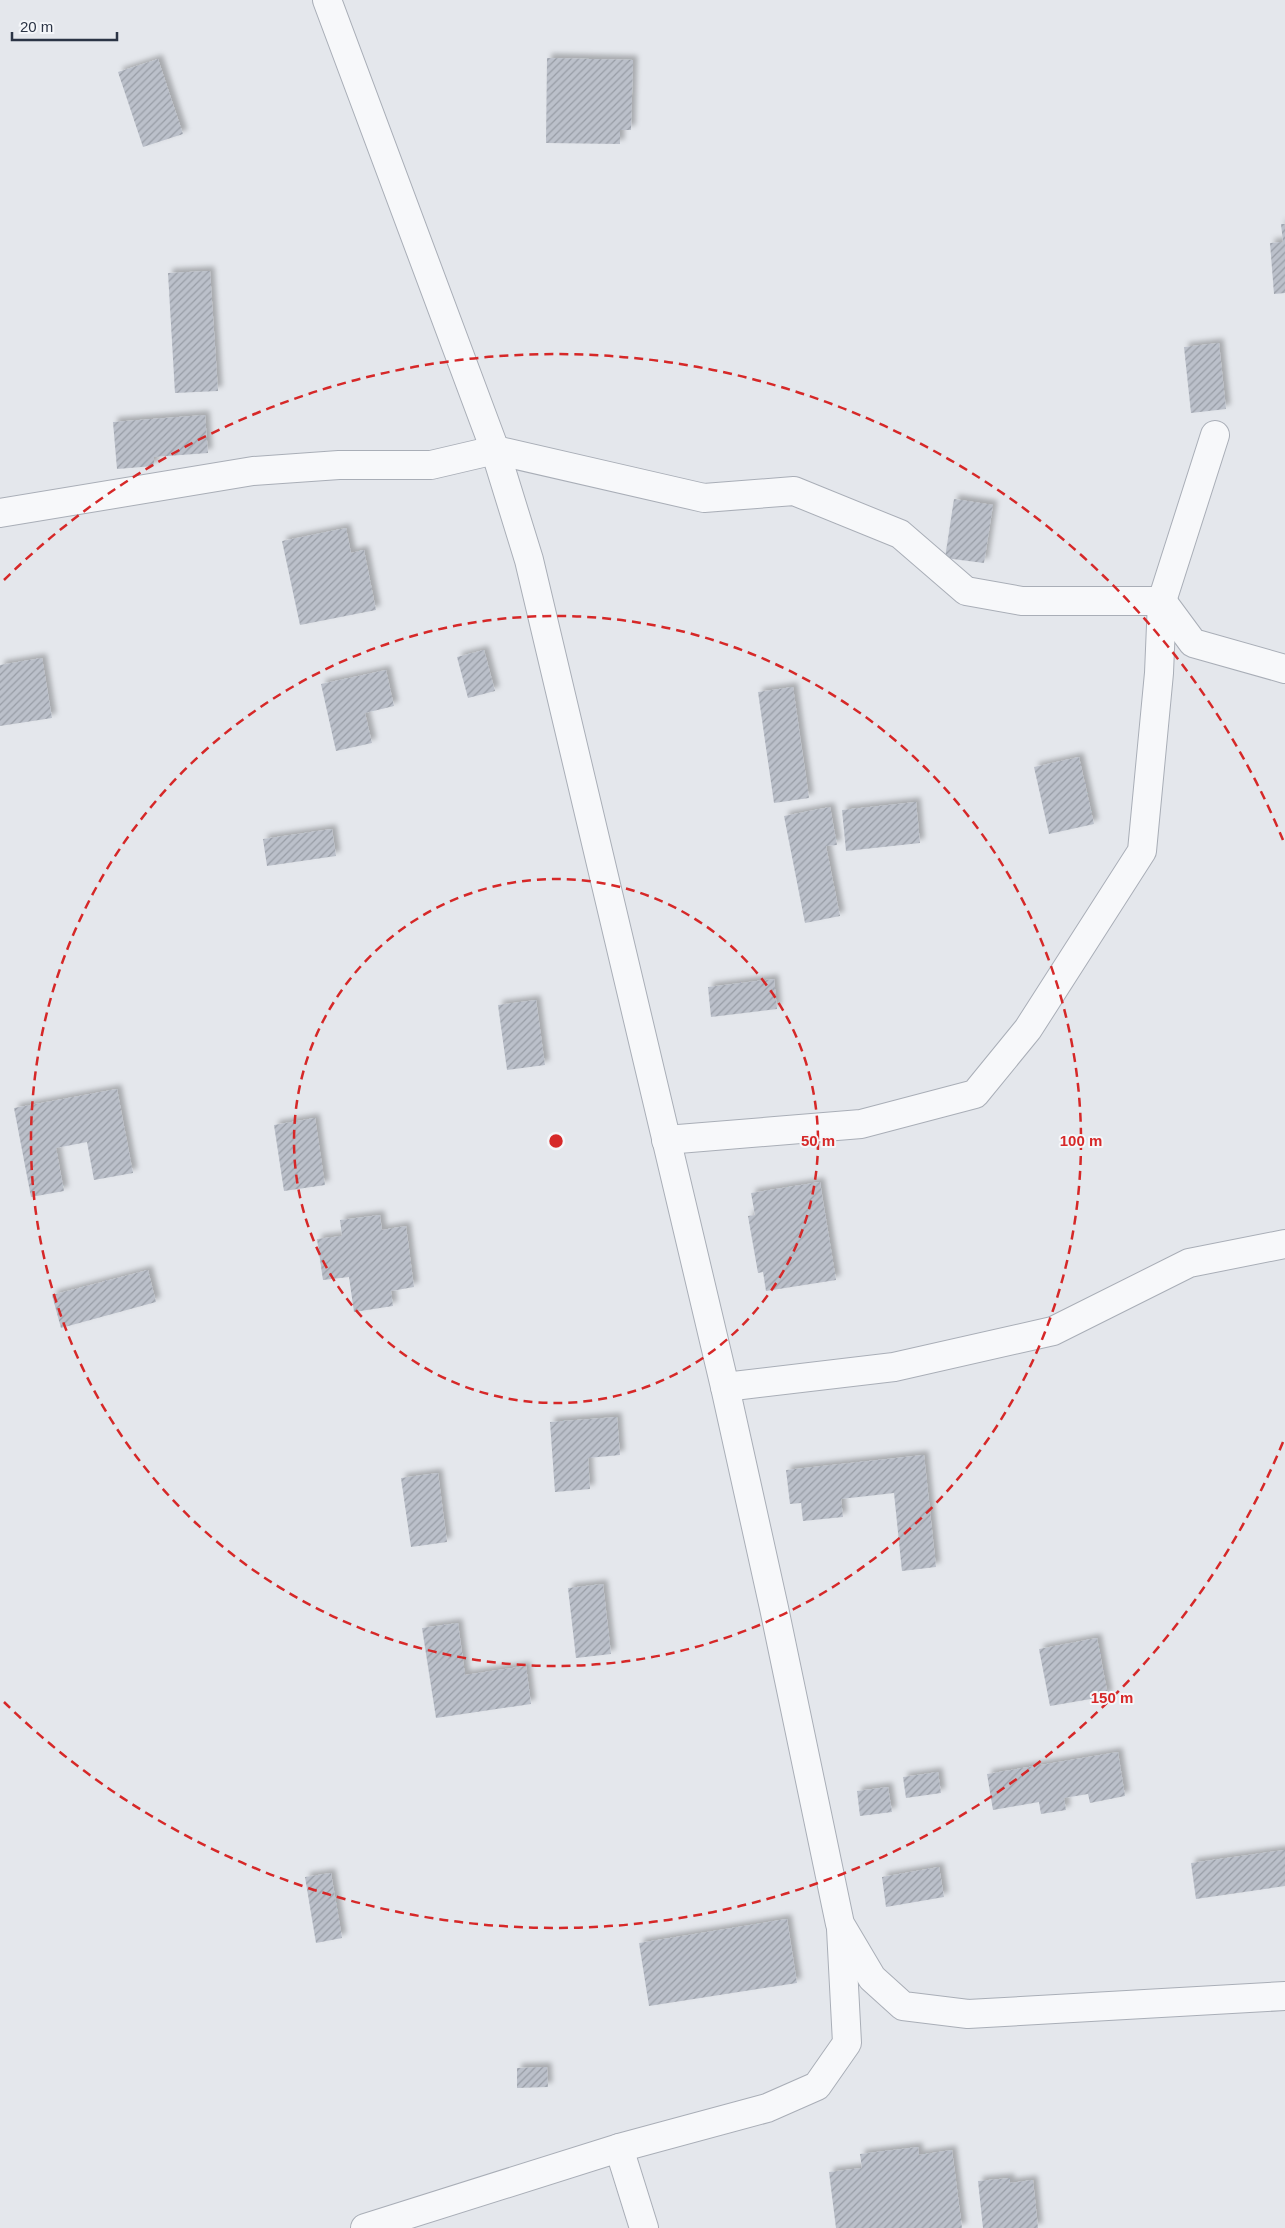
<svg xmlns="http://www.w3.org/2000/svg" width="1285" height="2228" viewBox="0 0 1285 2228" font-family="Arial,sans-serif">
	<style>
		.building { fill: url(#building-hatch); filter: url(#shadow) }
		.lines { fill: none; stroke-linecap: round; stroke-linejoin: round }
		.minor-casing { stroke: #a9aeb7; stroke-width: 30 }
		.minor { stroke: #f7f8fa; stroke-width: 28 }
		.ring { fill: none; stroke: #d62828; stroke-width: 2.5; stroke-dasharray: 9 6 }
		.centre { fill: #d62828; stroke: #f4f6f9; stroke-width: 2.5 }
		.ring-label { font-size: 15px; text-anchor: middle; font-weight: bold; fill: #d62828; stroke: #f4f6f9; stroke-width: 4; stroke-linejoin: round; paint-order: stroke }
	</style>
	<defs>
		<pattern id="building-hatch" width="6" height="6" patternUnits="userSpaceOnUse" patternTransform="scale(1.25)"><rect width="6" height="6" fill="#bbc0ca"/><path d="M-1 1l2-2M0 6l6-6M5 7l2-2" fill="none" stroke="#989da6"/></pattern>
		<filter id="shadow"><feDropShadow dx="4.5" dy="-4.5" stdDeviation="2.5" flood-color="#0004"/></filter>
	</defs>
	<rect width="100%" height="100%" fill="#e4e7ec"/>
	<!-- building -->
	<g class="building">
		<path d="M547,58l86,2 -2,70h-11v14l-74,-1z"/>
		<path d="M158,59l25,75 -40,13 -25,-75z"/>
		<path d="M1281,224h4v69l-11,1 -4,-51 13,-1z"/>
		<path d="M210,271l8,120 -43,2 -7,-120z"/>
		<path d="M1219,343l7,66 -35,4 -7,-66z"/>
		<path d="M205,415l3,38 -54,4v9l-37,3 -4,-47z"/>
		<path d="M954,499l39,6 -9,58 -39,-5z"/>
		<path d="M346,528l5,25 13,-3 12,60 -76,15 -18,-84z"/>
		<path d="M484,650l11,41 -27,7 -11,-41z"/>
		<path d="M42,658l10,60 -52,8v-61z"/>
		<path d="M386,670l8,36 -29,7 7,30 -36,8 -15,-67z"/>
		<path d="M793,687l16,111 -35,5 -16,-111z"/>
		<path d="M1079,757l15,67 -45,10 -15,-67z"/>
		<path d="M916,802l4,41 -74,8 -4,-41z"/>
		<path d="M830,807l7,38 -11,1 14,70 -35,7 -21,-107z"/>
		<path d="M332,829l4,27 -69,10 -4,-27z"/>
		<path d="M774,979l3,30 -66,8 -3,-30z"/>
		<path d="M536,1000l9,65 -38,5 -9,-65z"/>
		<path d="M117,1089l16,84 -39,7 -7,-38 -31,6 8,43 -33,6 -17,-89z"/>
		<path d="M315,1118l10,67 -41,6 -10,-66z"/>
		<path d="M820,1182l16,98 -70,11 -3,-19 -5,1 -10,-57 7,-1 -4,-22z"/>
		<path d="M380,1215l2,15 24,-4 8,61 -23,4 2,15 -39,6 -5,-35 -26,3 -6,-41 25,-3 -2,-16z"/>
		<path d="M148,1270l8,32 -95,26 -9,-33z"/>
		<path d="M617,1417l3,38 -32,3 2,31 -35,3 -5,-70z"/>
		<path d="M924,1455l12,112 -34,4 -8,-78 -53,6 2,18 -40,4 -2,-18 -11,1 -4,-34z"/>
		<path d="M438,1473l9,69 -36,5 -10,-69z"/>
		<path d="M603,1584l8,70 -35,4 -8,-70z"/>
		<path d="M458,1623l7,52 61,-9 5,38 -95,14 -14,-90z"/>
		<path d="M1097,1638l11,58 -58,10 -11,-57z"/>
		<path d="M1118,1752l7,44 -35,7 -2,-9 -24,4 2,12 -25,4 -2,-12 -46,8 -6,-36z"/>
		<path d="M938,1772l3,21 -35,5 -3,-21z"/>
		<path d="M888,1787l4,25 -32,4 -3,-25z"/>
		<path d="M1285,1850v36l-89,13 -5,-36z"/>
		<path d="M939,1867l5,30 -58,10 -4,-30z"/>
		<path d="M331,1873l11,65 -26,5 -11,-66z"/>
		<path d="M787,1919l10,64 -148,23 -10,-63z"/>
		<path d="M547,2067l1,20 -31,1v-20z"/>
		<path d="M918,2147l1,8 33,-5 10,78h-126l-7,-56 33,-4 -2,-14z"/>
		<path d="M1010,2178v5l23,-3 5,48h-55l-5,-47z"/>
	</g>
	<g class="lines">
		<!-- minor casing -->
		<g class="minor-casing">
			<g id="minor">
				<path d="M327,0l168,450 34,110 196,827 49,221 66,316 32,54 31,28 65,8 317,-18"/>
				<path d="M0,513l253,-42 86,-6h92l64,-15 209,48 90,-7 106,43 66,57 56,10h140l31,42 92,26"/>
				<path d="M666,1140l195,-16 114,-30 53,-65 114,-178 17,-178 3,-72 53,-166"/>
				<path d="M725,1387l169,-20 159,-36 136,-68 96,-19"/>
				<path d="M619,2148l25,80"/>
				<path d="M365,2228l254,-80 148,-40 50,-22 30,-43 -6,-114"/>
			</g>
		</g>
		<!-- minor -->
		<use href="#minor" class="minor"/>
	</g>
	<!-- distance rings -->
	<g class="ring">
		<circle cx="556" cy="1141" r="262"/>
		<circle cx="556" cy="1141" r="525"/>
		<path d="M1283 1442A787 787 0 0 1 4 1702M4 580A787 787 0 0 1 1283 840"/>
	</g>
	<circle cx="556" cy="1141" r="8" class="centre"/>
	<g class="ring-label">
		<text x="818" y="1146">50 m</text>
		<text x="1081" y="1146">100 m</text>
		<text x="1112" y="1703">150 m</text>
	</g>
	<!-- scale -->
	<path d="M12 32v8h105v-8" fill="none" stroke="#2b3445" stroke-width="2.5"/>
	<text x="20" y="32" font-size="15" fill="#2b3445" stroke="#f4f6f9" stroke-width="4" paint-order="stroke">20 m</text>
</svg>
